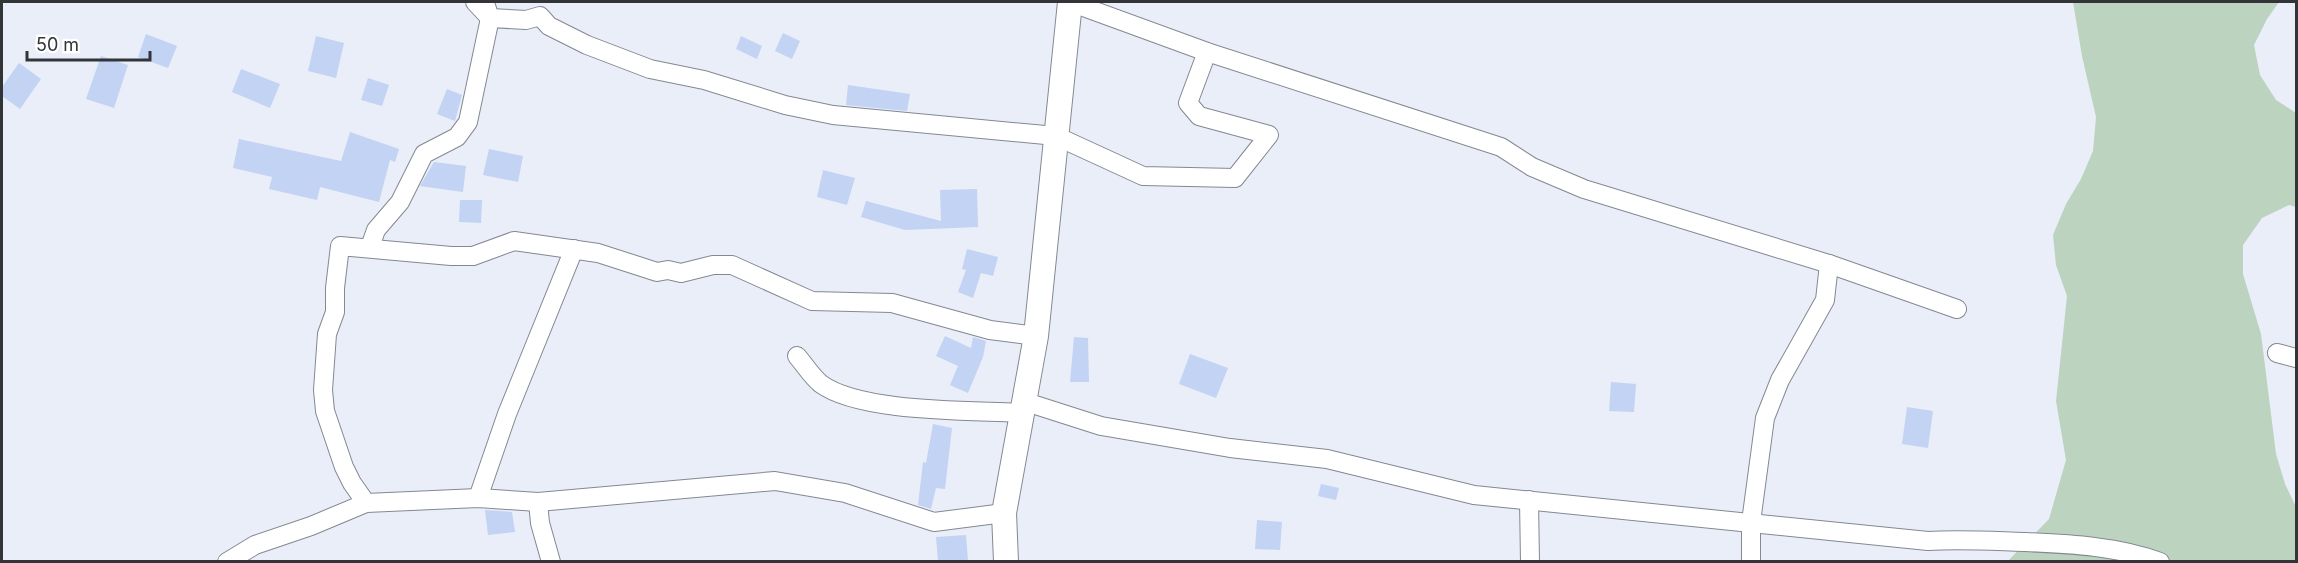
<svg xmlns="http://www.w3.org/2000/svg" width="2298" height="563" viewBox="0 0 2298 563" font-family="Inter,sans-serif">
	<style>
		.green { fill: #bbd3bf }
		.building { fill: #c2d3f4 }
		.lines { fill: none; stroke-linecap: round; stroke-linejoin: round }
		.minor-casing { stroke: #838891; stroke-width: 20 }
		.secondary-casing { stroke: #838891; stroke-width: 26 }
		.minor { stroke: #fff; stroke-width: 18 }
		.secondary { stroke: #fff; stroke-width: 24 }
	</style>
	<rect width="100%" height="100%" fill="#e9eef8"/>
	<!-- green -->
	<path class="green" d="M2073,2h206l-12,17 -13,26 6,30 16,25 20,13v94l-7,-2 -27,13 -19,27v29l18,60 15,120 9,30 11,23v54l-289,1 42,-43 17,-59 -10,-59 11,-105 -11,-31 -3,-30 13,-31 15,-25 12,-28 3,-34 -14,-61z"/>
	<!-- building -->
	<g class="building">
		<path d="M783,33l17,8 -8,18 -17,-8z"/>
		<path d="M146,34l31,12 -9,22 -30,-11z"/>
		<path d="M316,36l28,7 -8,35 -28,-7z"/>
		<path d="M741,36l21,10 -5,13 -21,-10z"/>
		<path d="M101,56l27,9 -14,43 -28,-9z"/>
		<path d="M19,63l22,16 -21,30 -18,-13v-9z"/>
		<path d="M241,69l39,15 -10,24 -38,-16z"/>
		<path d="M368,78l21,7 -7,21 -21,-6z"/>
		<path d="M848,85l62,9 -3,17 -61,-6z"/>
		<path d="M447,89l15,6 -7,26 -18,-7z"/>
		<path d="M350,132l49,17 -4,13 -5,-2 -11,42 -59,-15 -3,13 -48,-11 3,-12 -39,-9 6,-29 102,22z"/>
		<path d="M489,149l34,7 -5,26 -35,-7z"/>
		<path d="M434,162l32,4 -3,26 -43,-6z"/>
		<path d="M823,170l32,8 -8,27 -30,-8z"/>
		<path d="M977,189l1,38 -73,3 -44,-13 5,-16 75,20 -1,-31z"/>
		<path d="M460,200h22l-1,23 -22,-1z"/>
		<path d="M967,249l31,8 -5,19 -12,-3 -8,25 -15,-6 8,-22 -4,-1z"/>
		<path d="M945,336l26,12 2,-11 13,4 -3,16 -15,36 -18,-8 8,-19 -22,-10z"/>
		<path d="M1074,337l14,1 1,44h-19z"/>
		<path d="M1190,354l38,14 -12,30 -37,-14z"/>
		<path d="M1611,382l25,2 -2,28 -25,-1z"/>
		<path d="M1907,407l26,4 -5,37 -26,-4z"/>
		<path d="M933,424l19,4 -7,61 -9,-1 -5,21 -13,-4 5,-43 3,1z"/>
		<path d="M1321,484l18,4 -3,12 -18,-4z"/>
		<path d="M485,510l27,2 3,20 -27,3z"/>
		<path d="M1257,520l25,2 -2,28 -25,-1z"/>
		<path d="M966,535l2,26h-30l-2,-24z"/>
	</g>
	<g class="lines">
		<!-- minor casing -->
		<g class="minor-casing">
			<g id="minor">
				<path d="M475,2l15,16 36,2 14,-4 9,10 38,19 63,24 54,11 81,25 48,10 223,21 87,40 92,2 34,-43 -70,-19 -11,-13 19,-51"/>
				<path d="M1070,2l137,50 294,95 31,20 52,22 245,75 128,45"/>
				<path d="M370,247l6,-17 24,-28 24,-48 33,-17 11,-15 22,-104 -4,-12"/>
				<path d="M2277,353l19,5"/>
				<path d="M797,356c7,8 15,21 24,28 40,29 151,26 202,29"/>
				<path d="M1026,402l75,24 129,22 97,11 147,36 454,46c32,-2 64,0 96,1 45,2 94,4 136,20"/>
				<path d="M478,498l29,-84 67,-165"/>
				<path d="M1529,500l1,62"/>
				<path d="M538,502l2,21 11,39"/>
				<path d="M366,503l112,-5 60,4 237,-21 70,12 89,29 70,-9"/>
				<path d="M227,562l28,-17 56,-19 55,-23 -14,-20 -8,-16 -19,-56 -2,-21 4,-56 8,-22v-24l5,-42 111,10h22l41,-15 84,12 59,19 11,-2 13,3 32,-8h19l80,36 80,2 98,27 46,6"/>
				<path d="M1751,562v-40l14,-104 15,-38 45,-80 4,-36"/>
			</g>
		</g>
		<!-- secondary casing -->
		<g class="secondary-casing">
			<path id="secondary" d="M1006,562l-2,-49 32,-177 34,-334"/>
		</g>
		<!-- minor -->
		<use href="#minor" class="minor"/>
		<!-- secondary -->
		<use href="#secondary" class="secondary"/>
	</g>
	<!-- border -->
	<rect width="2298" height="563" fill="none" stroke="#323438" stroke-width="6"/>
	<!-- scale -->
	<path d="M27 51v9h123v-9" fill="none" stroke="#323438" stroke-width="3"/>
	<text x="36" y="51" font-size="18" fill="#323438" stroke="#ffffff" stroke-width="4.5" paint-order="stroke">50 m</text>
</svg>
